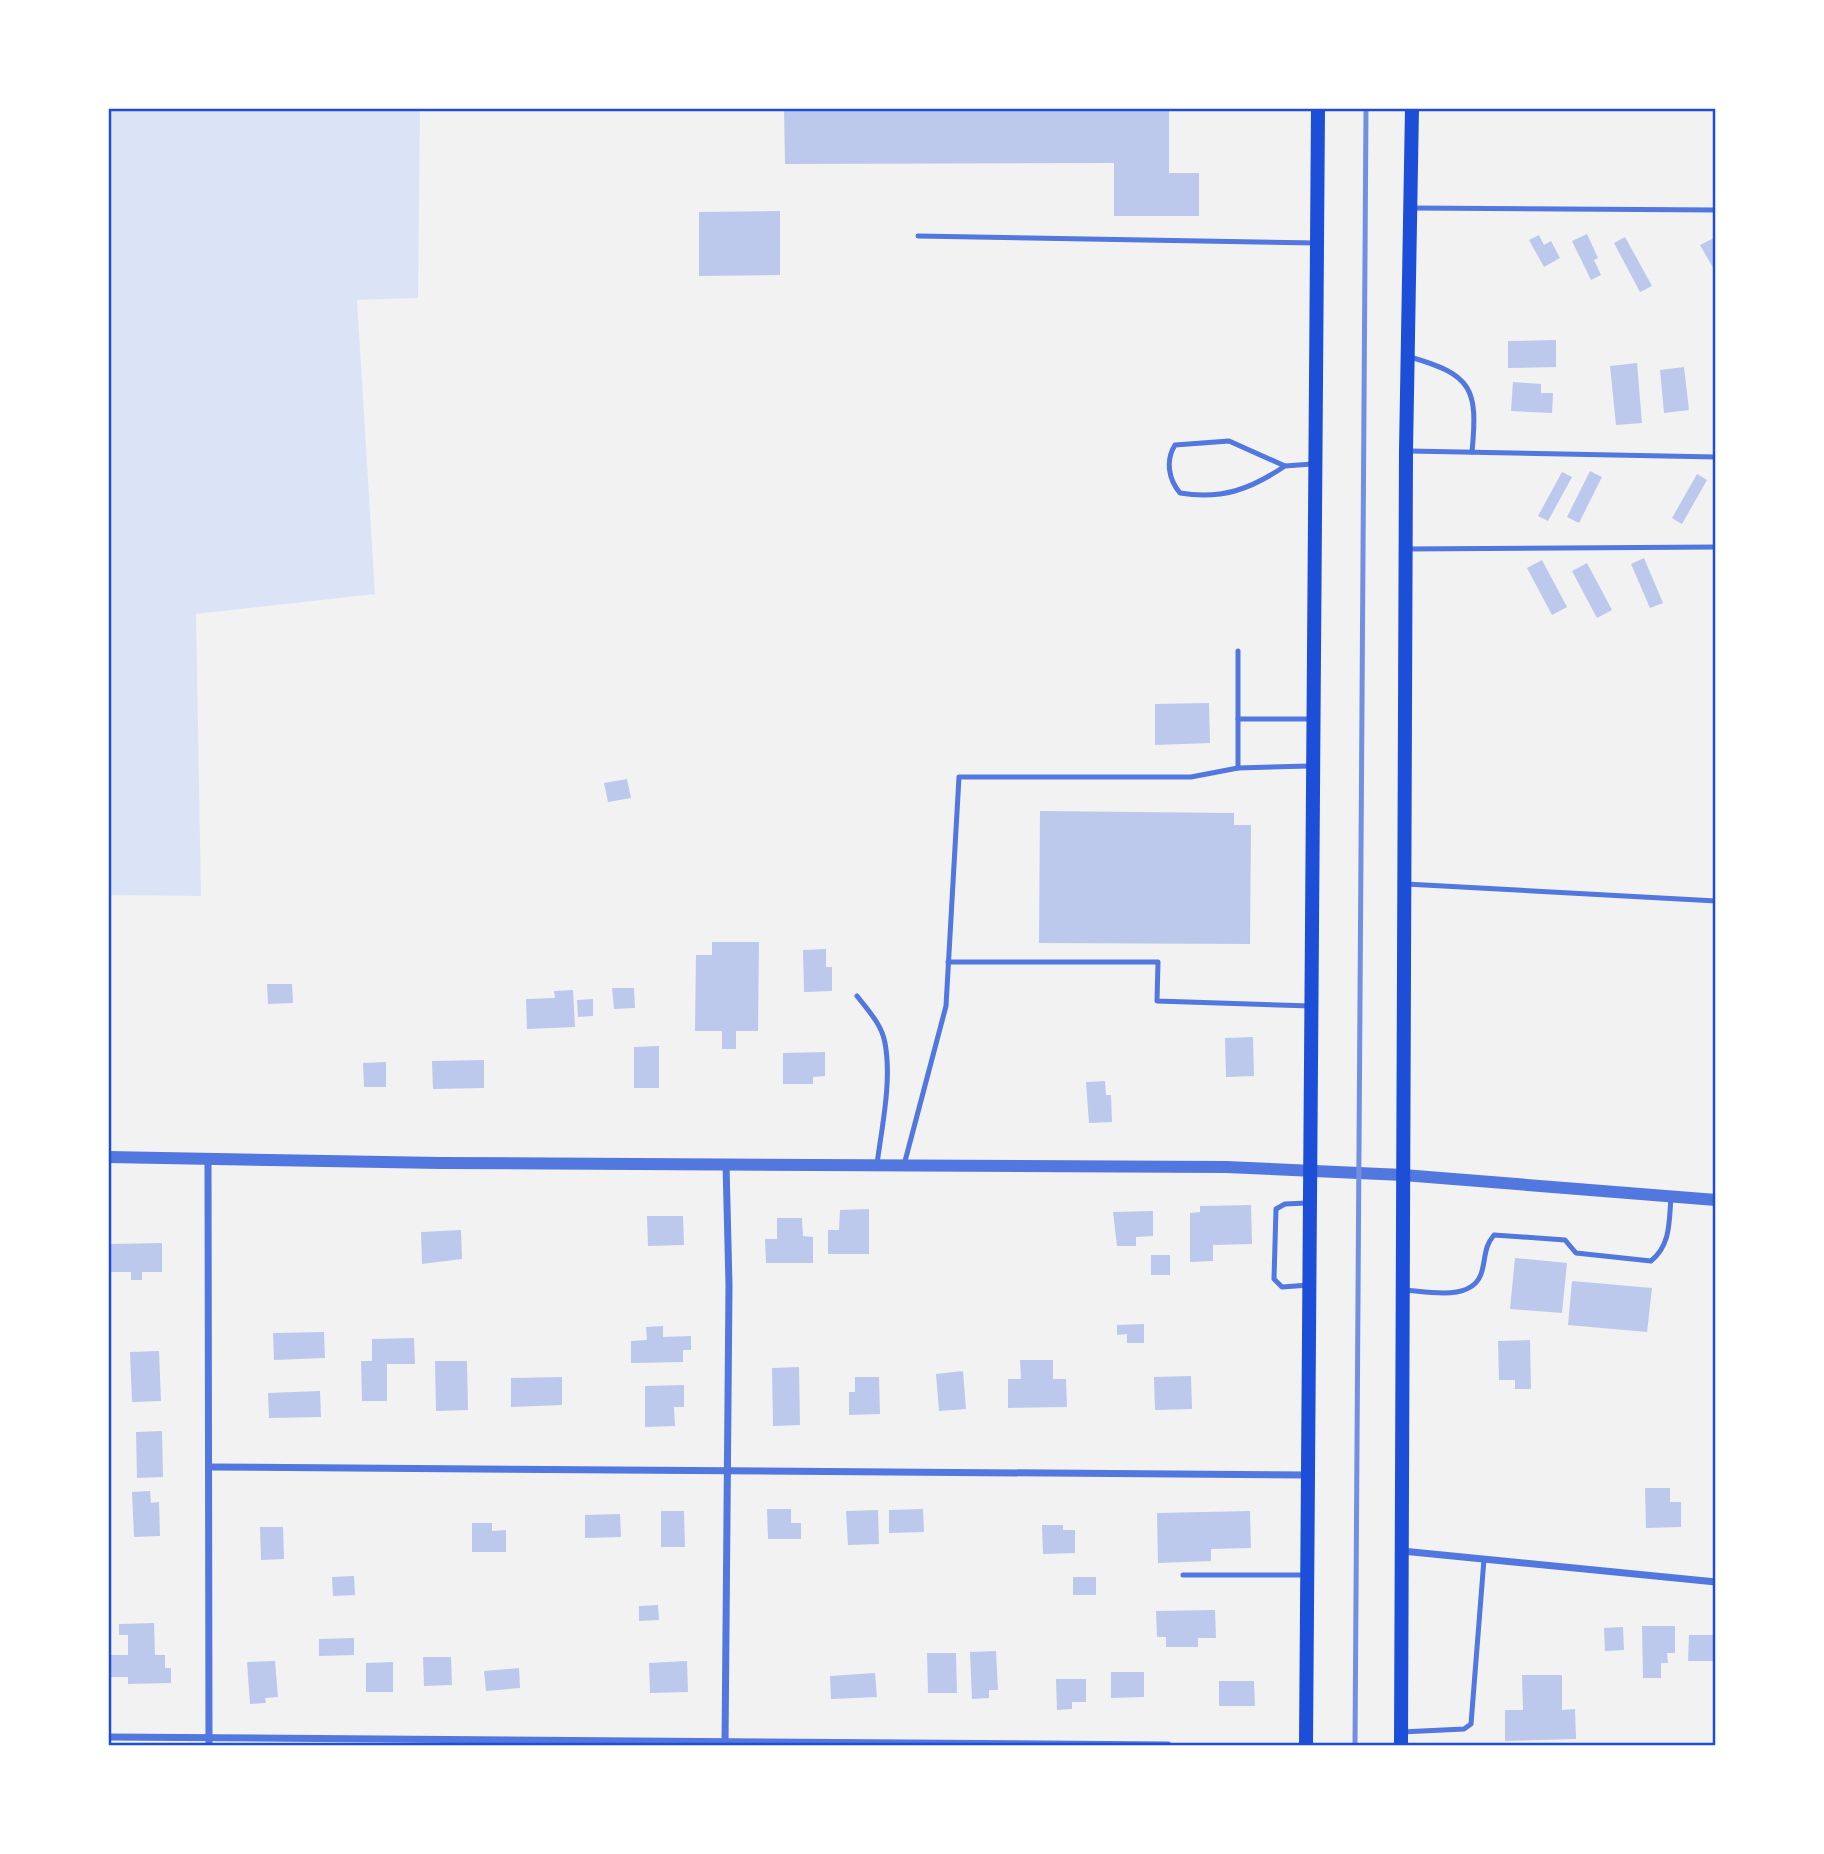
<svg xmlns="http://www.w3.org/2000/svg" width="1824" height="1854" viewBox="0 0 1824 1854" font-family="Figtree,sans-serif">
	<style>
		.green { fill: #dbe4f7 }
		.building { fill: #bdc9ec }
		.lines { fill: none; stroke-linecap: round; stroke-linejoin: round }
		.service { stroke: #5277de; stroke-width: 5 }
		.minor { stroke: #5277de; stroke-width: 7 }
		.tertiary { stroke: #5277de; stroke-width: 12 }
		.secondary { stroke: #1d4ed8; stroke-width: 14 }
		.rail { stroke: #7290e2; stroke-width: 5 }
		.neatline { fill: none; stroke: #1d4ed8; stroke-width: 2.5 }
	</style>
	<rect width="100%" height="100%" fill="#f2f2f2"/>
	<!-- green -->
	<path class="green" d="M109,108l311,1 -2,189 -61,2 18,294 -179,20 5,282 -92,-1z"/>
	<!-- building -->
	<g class="building">
		<path d="M784,108h385v65h30v43h-85v-53l-329,1z"/>
		<path d="M780,211v64l-81,1v-64z"/>
		<path d="M1587,234l11,24 -4,2 7,15 -10,5 -19,-39z"/>
		<path d="M1539,235l5,10 7,-4 9,17 -16,9 -15,-27z"/>
		<path d="M1625,237l27,49 -12,6 -26,-49z"/>
		<path d="M1714,238l2,3v32l-16,-28z"/>
		<path d="M1556,340v27l-48,1v-27z"/>
		<path d="M1637,363l5,60 -26,2 -6,-59z"/>
		<path d="M1684,367l5,43 -25,3 -4,-43z"/>
		<path d="M1513,382l28,2v9h12l-1,20 -41,-2z"/>
		<path d="M1590,471l12,6 -23,46 -12,-6z"/>
		<path d="M1562,472l10,5 -24,44 -10,-5z"/>
		<path d="M1697,474l10,6 -25,44 -10,-6z"/>
		<path d="M1644,558l19,45 -13,5 -19,-44z"/>
		<path d="M1542,560l25,47 -15,8 -25,-47z"/>
		<path d="M1587,563l25,47 -15,8 -25,-47z"/>
		<path d="M1209,703l1,40 -55,2v-41z"/>
		<path d="M627,779l4,19 -23,4 -4,-19z"/>
		<path d="M1040,811l194,2v12h17l-1,119 -211,-1z"/>
		<path d="M712,942h47l-1,89h-22v18h-14v-18h-27l1,-76h16z"/>
		<path d="M826,949v18h6v24l-28,1 -1,-42z"/>
		<path d="M267,984h25l1,19 -25,1z"/>
		<path d="M612,988h22l1,20 -21,1z"/>
		<path d="M573,990l2,37 -48,2 -1,-30 29,-1 -1,-7z"/>
		<path d="M593,999v17l-15,1 -1,-17z"/>
		<path d="M1253,1037l1,39 -28,1 -1,-39z"/>
		<path d="M659,1046v42h-25v-41z"/>
		<path d="M825,1052v24l-12,1v7h-30v-31z"/>
		<path d="M484,1060v28l-51,1 -1,-28z"/>
		<path d="M386,1062v25h-22l-1,-24z"/>
		<path d="M1105,1081l1,14h5l1,27 -23,1 -3,-41z"/>
		<path d="M1251,1205l1,39 -39,1v16l-23,1v-49l10,-1v-6z"/>
		<path d="M869,1209v45h-41v-24h11l1,-20z"/>
		<path d="M1153,1211v25l-17,1v9h-19l-4,-34z"/>
		<path d="M647,1216h36l1,29 -36,1z"/>
		<path d="M777,1218h25l1,18 10,1v26h-47l-1,-24h12z"/>
		<path d="M461,1230l1,29 -40,5 -1,-32z"/>
		<path d="M162,1243v29h-20v8h-11v-8h-20v-28z"/>
		<rect x="1151" y="1255" width="19" height="20"/>
		<path d="M1515,1258l52,5 -5,50 -52,-4z"/>
		<path d="M1572,1281l80,7 -5,44 -79,-7z"/>
		<path d="M1144,1324v19h-17v-9l-10,1v-10z"/>
		<path d="M663,1326v11l28,-1v14h-8v12l-52,1v-22l16,-1 -1,-13z"/>
		<path d="M324,1332l1,26 -51,2 -1,-27z"/>
		<path d="M414,1338l1,26h-28v37h-25l-1,-40h11v-22z"/>
		<path d="M1530,1340l1,49h-16v-9h-16l-1,-39z"/>
		<path d="M159,1351l2,50 -29,1 -2,-50z"/>
		<path d="M1020,1360h33v19h13l1,28 -59,1v-29h13z"/>
		<path d="M435,1361h32l1,49 -32,1z"/>
		<path d="M799,1367l1,58 -27,1 -1,-58z"/>
		<path d="M963,1371l3,38 -27,2 -3,-37z"/>
		<path d="M1191,1376l1,33 -37,1 -1,-33z"/>
		<path d="M562,1377v28l-51,2v-29z"/>
		<path d="M855,1377h24l1,37 -31,1v-23h6z"/>
		<path d="M684,1385v22h-10l1,19 -30,1v-41z"/>
		<path d="M320,1391l1,26 -52,1 -1,-25z"/>
		<path d="M162,1431l1,46 -26,1 -1,-46z"/>
		<path d="M1645,1488h25v14h11v25l-35,1z"/>
		<path d="M150,1491l1,12 8,-1 1,34 -26,1 -2,-45z"/>
		<path d="M767,1509h24v14h10v16h-33z"/>
		<path d="M923,1509l1,23 -35,1v-23z"/>
		<path d="M878,1510l1,34 -31,1 -2,-34z"/>
		<path d="M661,1511h23l1,36h-24z"/>
		<path d="M1250,1511l1,37 -40,1v12l-53,2 -1,-50z"/>
		<path d="M620,1514l1,23 -36,1v-23z"/>
		<path d="M472,1523h20v8l14,-1v22h-34z"/>
		<path d="M1042,1525h21v5h12v23l-32,1z"/>
		<path d="M260,1527h23l1,32 -23,1z"/>
		<path d="M354,1576l1,19 -22,1 -1,-19z"/>
		<rect x="1073" y="1577" width="23" height="18"/>
		<path d="M658,1605l1,15 -20,1v-15z"/>
		<path d="M1215,1610l1,28h-18v9h-32v-10h-9l-1,-26z"/>
		<path d="M154,1623l1,32h10v13h6v15l-43,1v-7h-20v-22h20v-20h-9v-11z"/>
		<path d="M1642,1626h33v27h-8l1,10h-7v15h-18z"/>
		<path d="M1623,1627l1,23 -19,1 -1,-23z"/>
		<path d="M1689,1635h27v26h-28z"/>
		<path d="M354,1638v17l-35,1v-17z"/>
		<path d="M996,1651l2,39h-9v8l-17,1 -2,-47z"/>
		<path d="M927,1653h29l1,40h-29z"/>
		<path d="M423,1657h28l1,28 -28,1z"/>
		<path d="M275,1661l3,36 -13,1 1,5 -16,1 -3,-42z"/>
		<path d="M687,1661l1,31 -38,1 -1,-30z"/>
		<path d="M393,1662v30h-27v-29z"/>
		<path d="M519,1668l1,20 -34,3 -2,-20z"/>
		<path d="M1111,1672h33v25l-33,1z"/>
		<path d="M875,1673l2,24 -46,2 -1,-23z"/>
		<path d="M1522,1675h40v35l13,-1 1,30 -71,2v-31h18z"/>
		<path d="M1056,1679h30v23h-14v7l-15,1z"/>
		<path d="M1219,1681h35l1,25h-36z"/>
	</g>
	<g class="lines">
		<!-- service -->
		<g class="service">
			<path d="M1412,208l304,2"/>
			<path d="M918,236l399,7"/>
			<path d="M1410,357c63,18 68,32 62,95"/>
			<path d="M1409,451l307,6"/>
			<path d="M1285,466c-34,23 -63,34 -105,27 -11,-13 -15,-32 -5,-48l54,-4 56,25 27,-2"/>
			<path d="M1406,549l310,-2"/>
			<path d="M1238,651v117"/>
			<path d="M1238,719h74"/>
			<path d="M1406,884l310,17"/>
			<path d="M948,962h210l-1,39 154,5"/>
			<path d="M857,996c11,14 25,29 28,47 7,38 -3,83 -8,121"/>
			<path d="M904,1165l42,-159 13,-229h232l47,-9 72,-2"/>
			<path d="M1307,1203l-22,1 -9,5 -2,70 8,8 27,-2"/>
			<path d="M1403,1290c24,1 71,13 79,-19 4,-15 2,-24 12,-36l71,5 11,13 75,8c20,-16 18,-40 20,-64"/>
			<path d="M1183,1575h123"/>
			<path d="M1401,1732l63,-3 7,-5 13,-165"/>
		</g>
		<!-- minor -->
		<g class="minor">
			<path d="M208,1158l1,587"/>
			<path d="M210,1467l1098,8"/>
			<path d="M1402,1551l314,31"/>
			<path d="M108,1737l1060,8"/>
			<path d="M725,1745l4,-460 -3,-121"/>
		</g>
		<!-- tertiary -->
		<path class="tertiary" d="M108,1157l333,6 785,4 177,8 313,25"/>
		<!-- secondary -->
		<g class="secondary">
			<path d="M1306,1745l12,-1637"/>
			<path d="M1401,1745l5,-1294 6,-343"/>
		</g>
		<!-- rail -->
		<path class="rail" d="M1355,1745l11,-1637"/>
	</g>
	<!-- border -->
	<rect width="1824" height="1854" fill="none" stroke="#ffffff" stroke-width="220"/>
	<rect x="110" y="110" width="1604" height="1634" class="neatline"/>
</svg>
